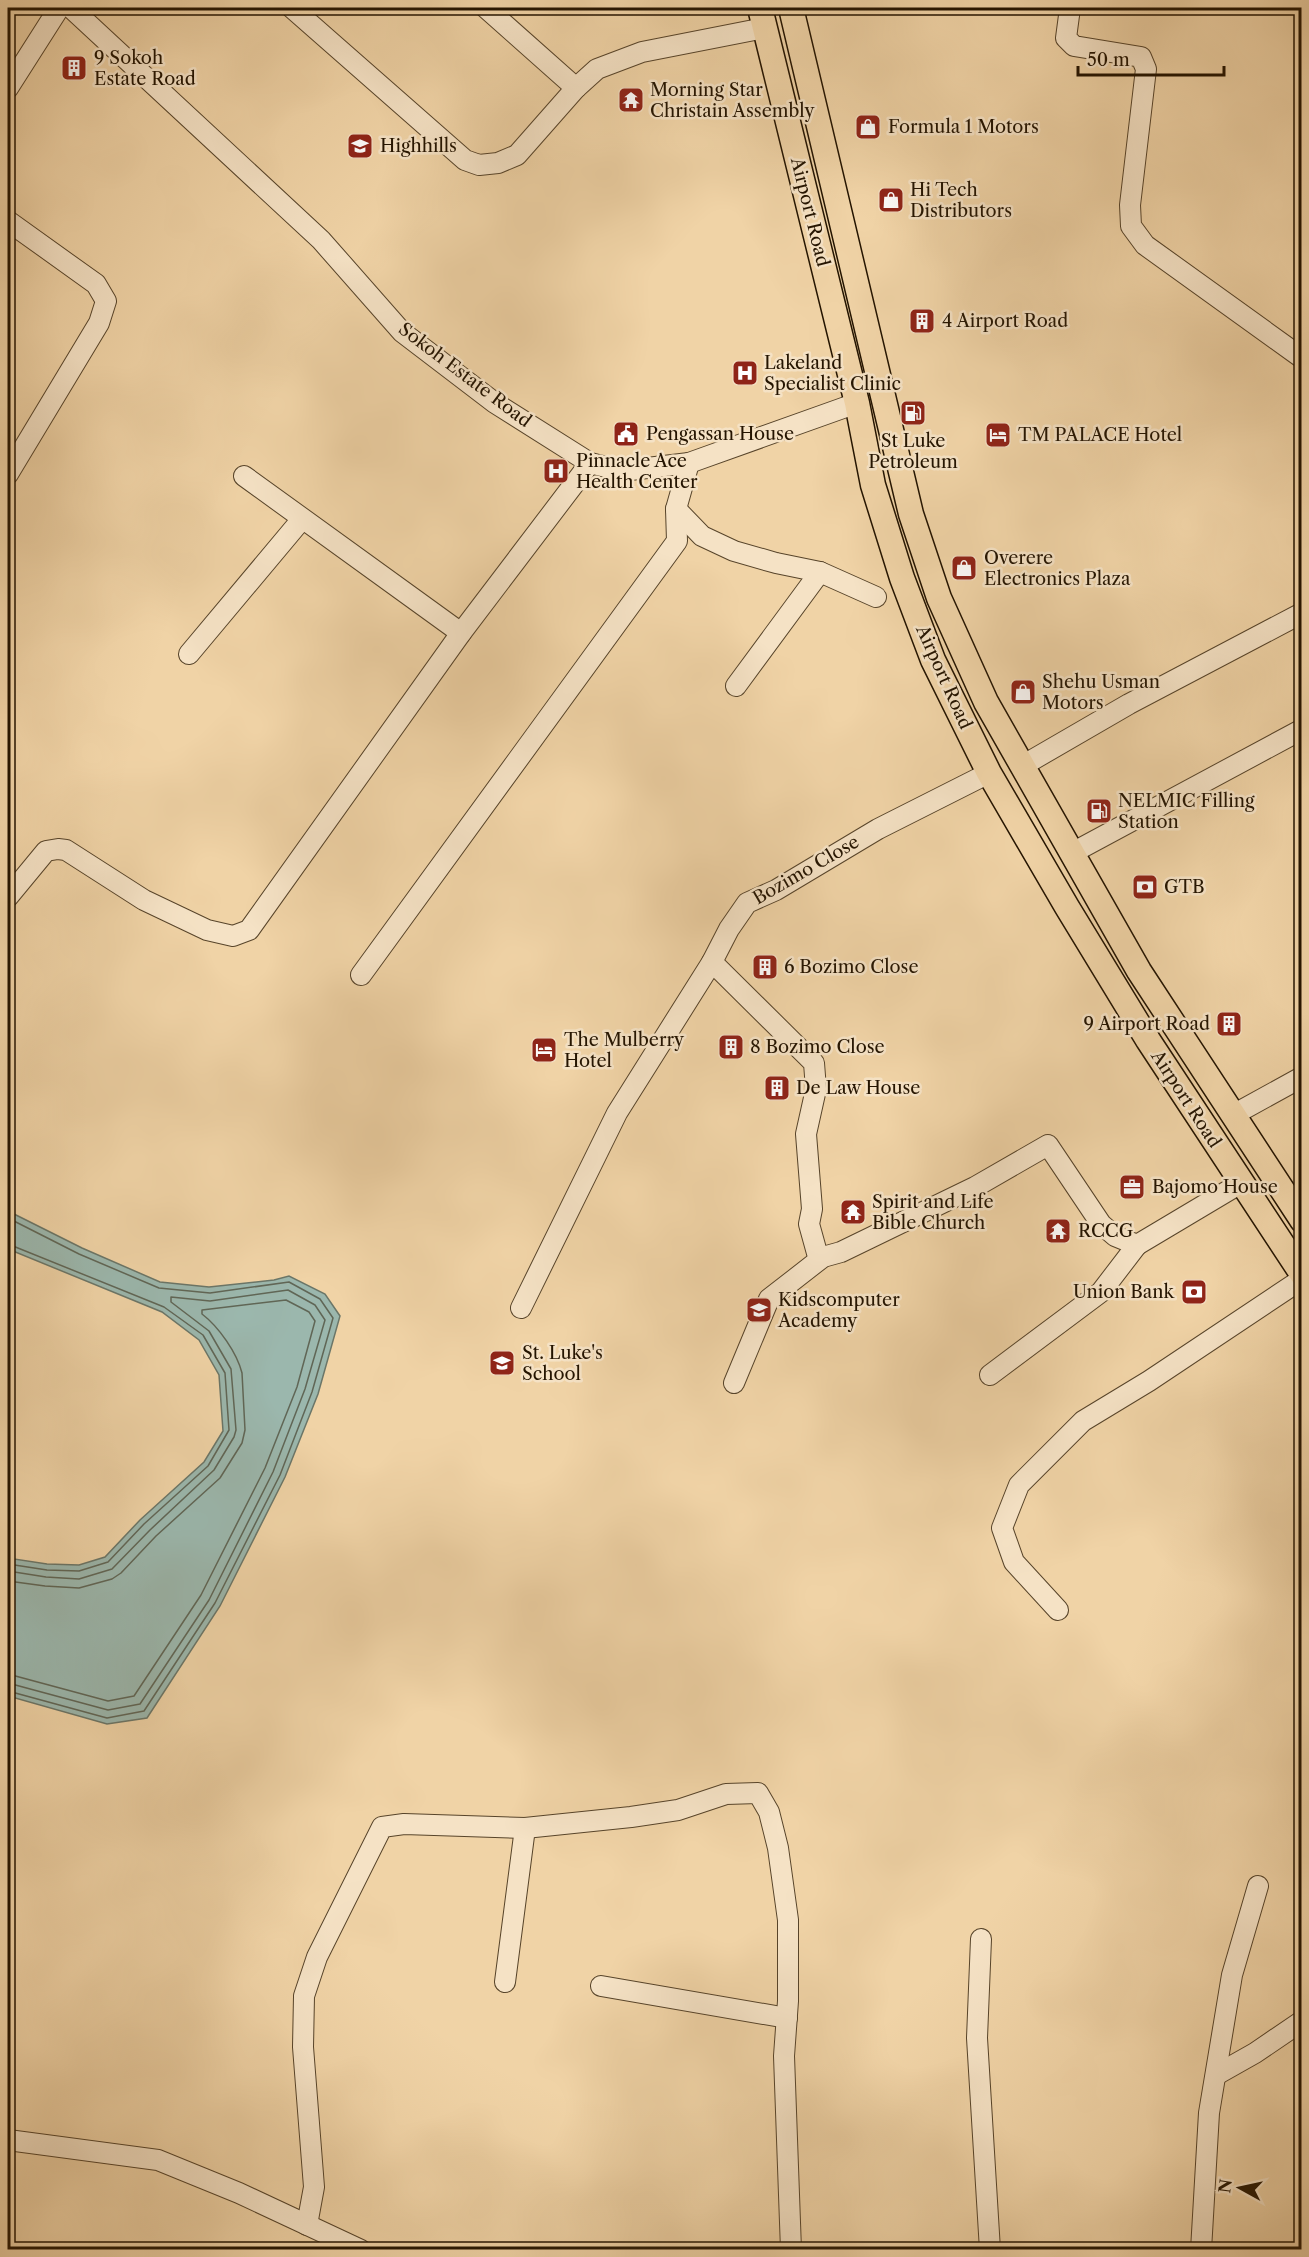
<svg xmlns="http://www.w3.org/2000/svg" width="1309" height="2257" viewBox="0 0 1309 2257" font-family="'Libre Caslon Text',serif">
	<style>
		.water { fill: #9bb7ad; stroke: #6b7668; stroke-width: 1.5 }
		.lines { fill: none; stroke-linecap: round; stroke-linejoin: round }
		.shore { stroke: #606656; stroke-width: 1.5 }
		.minor-casing { stroke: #57442a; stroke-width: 22 }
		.major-casing { stroke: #241400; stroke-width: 27 }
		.minor { stroke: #f5e2c5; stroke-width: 20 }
		.major { stroke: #f0d3a6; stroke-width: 24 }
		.labels { text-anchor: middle; stroke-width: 5; stroke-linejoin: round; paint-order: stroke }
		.poi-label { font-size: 18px; fill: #241400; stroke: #f5e2c5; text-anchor: start }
		.street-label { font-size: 18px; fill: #241400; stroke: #f5e2c5 }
	</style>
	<rect width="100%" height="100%" fill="#f0d3a6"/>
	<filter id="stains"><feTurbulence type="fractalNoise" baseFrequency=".00333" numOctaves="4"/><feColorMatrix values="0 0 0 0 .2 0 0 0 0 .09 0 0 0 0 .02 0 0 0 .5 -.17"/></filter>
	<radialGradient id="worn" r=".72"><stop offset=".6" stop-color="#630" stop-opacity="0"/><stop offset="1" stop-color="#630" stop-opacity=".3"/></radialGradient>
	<!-- water -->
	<path class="water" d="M8,1211l74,37 78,34 49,5 65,-7 15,-4 36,18 15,22 -22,78 -33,83 -65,129 -73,112 -40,6 -99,-28v-138l39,6 32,1 26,-8 35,-37 64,-58 19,-31 -4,-56 -20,-35 -37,-28 -154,-63z"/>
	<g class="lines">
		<!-- shore -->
		<g class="shore">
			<path d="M8,1218l71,36 80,34 51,5 79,-11 31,17 13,19 -21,74 -32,83 -65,128 -71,108 -37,7 -99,-27"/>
			<path d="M8,1244l156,63 39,28 22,38 4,57 -21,36 -64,58 -36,38 -29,9 -32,-1 -39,-6"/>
			<path d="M8,1571l38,6 33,2 33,-10 38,-39 64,-60 20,-33 2,-7 -5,-61 -22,-38 -38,-29v-5l39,4 78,-11 27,15 10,15 -20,69 -32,83 -64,128 -69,104 -32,6 -100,-27"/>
			<path d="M8,1581l37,5 34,2 33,-9 9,-6 35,-37 64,-58 22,-35 3,-13 -3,-57c-5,-20 -23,-46 -40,-59v-4l84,-10 23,12 6,9 -18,66 -32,81 -64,127 -67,101 -26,5 -100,-27"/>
		</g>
		<!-- minor casing -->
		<g class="minor-casing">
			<g id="minor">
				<path d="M71,8l250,232 81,92 93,71 95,60 32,8 67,-8 168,-60"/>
				<path d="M292,8l173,152 14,5 19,-2 19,-8 59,-67 21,-19 45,-17 122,-24"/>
				<path d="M486,8l90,80"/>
				<path d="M1070,8l-4,30 8,8 67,11 5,12 -16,136 1,21 14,19 157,113"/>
				<path d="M8,88l51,-80"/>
				<path d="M8,221l88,63 10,17 -7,22 -91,151"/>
				<path d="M244,476l217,157"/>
				<path d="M676,509l26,27 32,15 42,12 44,9 56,25"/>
				<path d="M189,654l113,-135"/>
				<path d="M736,686l84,-114"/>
				<path d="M1022,766l107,-62 173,-91"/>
				<path d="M1072,853l227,-122 3,1"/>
				<path d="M8,897l38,-46 12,-2 8,1 78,50 63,30 26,6 16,-6 212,-297 129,-170"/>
				<path d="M712,962l102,101 2,26 -10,45 6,75 -3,15 8,29 6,4"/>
				<path d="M361,975l316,-434 -1,-32 13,-46"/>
				<path d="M1233,1115l69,-38"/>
				<path d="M521,1308l96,-195 95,-151 17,-33 18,-26 29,-13 102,-61 111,-56"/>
				<path d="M990,1375l111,-83 36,-47"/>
				<path d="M734,1383l35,-84 54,-42 18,-5 134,-65 73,-42 53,79 14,12 22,9 104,-62"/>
				<path d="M1058,1610l-44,-48 -12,-34 17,-43 64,-64 66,-40 153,-102"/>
				<path d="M981,1939l-4,99 13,212"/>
				<path d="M505,1982l20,-154"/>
				<path d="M601,1986l186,32"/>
				<path d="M1216,2075l39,-22 47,-32"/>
				<path d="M8,2140l150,20 81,33 122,57"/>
				<path d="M307,2225l7,-38 -11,-140 1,-51 13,-39 65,-130 22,-3 121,4 106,-11 47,-7 48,-16 32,-1 11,19 9,36 10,72v81l-4,55 7,194"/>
				<path d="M1201,2250l8,-137 23,-138 26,-89"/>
			</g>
		</g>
		<!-- major casing -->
		<g class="major-casing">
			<g id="major">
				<path d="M760,8l97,395 16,82 29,93 31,82 56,113 78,134 81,133 154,234"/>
				<path d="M791,8l120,506 28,84 47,104 153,269 163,249"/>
			</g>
		</g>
		<!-- minor -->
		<use href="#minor" class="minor"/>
		<!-- major -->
		<use href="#major" class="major"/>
	</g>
	<!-- icons -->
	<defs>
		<g id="building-square" transform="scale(1.35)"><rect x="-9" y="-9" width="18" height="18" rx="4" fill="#8f2418" stroke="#f5e2c5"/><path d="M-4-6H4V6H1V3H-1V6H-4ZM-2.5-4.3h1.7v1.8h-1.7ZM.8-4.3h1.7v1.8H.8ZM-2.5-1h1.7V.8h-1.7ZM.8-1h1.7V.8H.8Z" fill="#fff"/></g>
		<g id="temple-square" transform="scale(1.35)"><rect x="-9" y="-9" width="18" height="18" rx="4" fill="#8f2418" stroke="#f5e2c5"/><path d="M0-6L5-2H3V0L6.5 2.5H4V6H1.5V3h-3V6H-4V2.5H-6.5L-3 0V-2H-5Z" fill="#fff"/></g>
		<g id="shop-square" transform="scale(1.35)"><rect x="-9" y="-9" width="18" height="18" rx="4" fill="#8f2418" stroke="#f5e2c5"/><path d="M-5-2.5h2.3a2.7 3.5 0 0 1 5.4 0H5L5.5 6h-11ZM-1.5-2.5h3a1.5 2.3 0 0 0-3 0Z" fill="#fff"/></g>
		<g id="school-square" transform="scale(1.35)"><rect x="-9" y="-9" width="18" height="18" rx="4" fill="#8f2418" stroke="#f5e2c5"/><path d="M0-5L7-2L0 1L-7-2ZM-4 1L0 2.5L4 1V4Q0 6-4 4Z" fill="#fff"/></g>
		<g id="hospital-square" transform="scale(1.35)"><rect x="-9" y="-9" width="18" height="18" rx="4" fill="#8f2418" stroke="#f5e2c5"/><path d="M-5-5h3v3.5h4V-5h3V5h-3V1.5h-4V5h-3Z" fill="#fff"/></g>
		<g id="fuel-square" transform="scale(1.35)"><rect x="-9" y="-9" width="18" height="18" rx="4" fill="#8f2418" stroke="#f5e2c5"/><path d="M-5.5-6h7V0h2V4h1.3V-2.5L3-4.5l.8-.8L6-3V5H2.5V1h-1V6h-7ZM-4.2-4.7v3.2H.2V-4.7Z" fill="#fff"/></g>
		<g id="civic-square" transform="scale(1.35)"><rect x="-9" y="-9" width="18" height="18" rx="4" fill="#8f2418" stroke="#f5e2c5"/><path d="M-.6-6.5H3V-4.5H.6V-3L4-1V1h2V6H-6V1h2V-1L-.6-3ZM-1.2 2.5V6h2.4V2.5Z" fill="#fff"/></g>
		<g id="hotel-square" transform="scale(1.35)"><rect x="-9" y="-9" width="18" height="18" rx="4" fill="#8f2418" stroke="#f5e2c5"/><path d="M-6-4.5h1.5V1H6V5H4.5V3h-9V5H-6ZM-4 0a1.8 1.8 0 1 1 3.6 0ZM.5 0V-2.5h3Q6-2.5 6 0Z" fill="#fff"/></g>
		<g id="bank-square" transform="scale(1.35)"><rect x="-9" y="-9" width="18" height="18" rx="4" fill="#8f2418" stroke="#f5e2c5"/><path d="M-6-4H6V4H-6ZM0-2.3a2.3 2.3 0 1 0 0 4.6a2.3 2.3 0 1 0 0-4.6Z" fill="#fff"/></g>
		<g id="office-square" transform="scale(1.35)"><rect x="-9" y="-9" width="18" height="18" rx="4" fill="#8f2418" stroke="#f5e2c5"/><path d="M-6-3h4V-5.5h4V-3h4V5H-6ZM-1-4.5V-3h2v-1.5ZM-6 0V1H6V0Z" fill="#fff"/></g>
	</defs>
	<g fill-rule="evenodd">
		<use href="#building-square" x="74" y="68"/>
		<use href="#temple-square" x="631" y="100"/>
		<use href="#shop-square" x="868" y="127"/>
		<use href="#school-square" x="360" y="146"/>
		<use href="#shop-square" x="891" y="200"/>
		<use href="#building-square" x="922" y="321"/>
		<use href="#hospital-square" x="745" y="373"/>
		<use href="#fuel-square" x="913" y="413"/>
		<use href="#civic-square" x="626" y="434"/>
		<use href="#hotel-square" x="998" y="435"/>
		<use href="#hospital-square" x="556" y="471"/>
		<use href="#shop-square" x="964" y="568"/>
		<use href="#shop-square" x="1023" y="692"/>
		<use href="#fuel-square" x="1099" y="811"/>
		<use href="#bank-square" x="1145" y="887"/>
		<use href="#building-square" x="765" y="967"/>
		<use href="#building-square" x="1229" y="1024"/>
		<use href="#building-square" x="731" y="1047"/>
		<use href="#hotel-square" x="544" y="1050"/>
		<use href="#building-square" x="777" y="1088"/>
		<use href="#office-square" x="1132" y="1187"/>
		<use href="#temple-square" x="853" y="1212"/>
		<use href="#temple-square" x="1058" y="1231"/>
		<use href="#bank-square" x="1194" y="1292"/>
		<use href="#school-square" x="759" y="1310"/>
		<use href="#school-square" x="502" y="1363"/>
	</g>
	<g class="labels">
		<!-- poi labels -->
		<g class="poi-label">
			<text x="94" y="64">9 Sokoh<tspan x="94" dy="21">Estate Road</tspan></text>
			<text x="650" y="96">Morning Star<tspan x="650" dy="21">Christain Assembly</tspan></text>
			<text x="888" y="133">Formula 1 Motors</text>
			<text x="380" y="152">Highhills</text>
			<text x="910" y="196">Hi Tech<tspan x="910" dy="21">Distributors</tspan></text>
			<text x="942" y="327">4 Airport Road</text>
			<text x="764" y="369">Lakeland<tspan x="764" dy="21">Specialist Clinic</tspan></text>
			<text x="646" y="440">Pengassan House</text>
			<text x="1018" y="441">TM PALACE Hotel</text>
			<text x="913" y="447" text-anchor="middle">St Luke<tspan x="913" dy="21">Petroleum</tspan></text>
			<text x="576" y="467">Pinnacle Ace<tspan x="576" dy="21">Health Center</tspan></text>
			<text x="984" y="564">Overere<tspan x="984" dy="21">Electronics Plaza</tspan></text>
			<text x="1042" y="688">Shehu Usman<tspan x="1042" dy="21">Motors</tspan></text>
			<text x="1118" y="807">NELMIC Filling<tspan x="1118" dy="21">Station</tspan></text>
			<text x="1164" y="893">GTB</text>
			<text x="784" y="973">6 Bozimo Close</text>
			<text x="1210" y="1030" text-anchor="end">9 Airport Road</text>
			<text x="564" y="1046">The Mulberry<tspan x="564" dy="21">Hotel</tspan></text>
			<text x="750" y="1053">8 Bozimo Close</text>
			<text x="796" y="1094">De Law House</text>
			<text x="1152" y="1193">Bajomo House</text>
			<text x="872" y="1208">Spirit and Life<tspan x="872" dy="21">Bible Church</tspan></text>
			<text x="1078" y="1237">RCCG</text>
			<text x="1174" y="1298" text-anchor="end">Union Bank</text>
			<text x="778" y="1306">Kidscomputer<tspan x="778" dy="21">Academy</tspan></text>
			<text x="522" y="1359">St. Luke's<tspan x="522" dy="21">School</tspan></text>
		</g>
		<!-- street labels -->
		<g class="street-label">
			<text transform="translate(810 212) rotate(76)" y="6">Airport Road</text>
			<text transform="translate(465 375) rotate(37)" y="6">Sokoh Estate Road</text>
			<text transform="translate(944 677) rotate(66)" y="6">Airport Road</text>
			<text transform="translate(806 870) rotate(-30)" y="6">Bozimo Close</text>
			<text transform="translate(1186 1099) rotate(57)" y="6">Airport Road</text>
		</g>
	</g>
	<!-- margin -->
	<rect width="1309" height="2257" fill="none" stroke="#f0d3a6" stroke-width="30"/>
	<rect x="9" y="9" width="1291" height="2239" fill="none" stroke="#241400" stroke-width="3"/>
	<rect x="15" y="15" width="1279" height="2227" fill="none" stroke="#241400" stroke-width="1.5"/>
	<!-- north arrow -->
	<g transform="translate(1240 2188) rotate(278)" stroke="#f5e2c5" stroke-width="4.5" paint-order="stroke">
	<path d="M0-4.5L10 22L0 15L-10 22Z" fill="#241400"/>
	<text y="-9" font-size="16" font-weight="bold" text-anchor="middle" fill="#241400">N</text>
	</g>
	<!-- scale -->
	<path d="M1078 66v9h146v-9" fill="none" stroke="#241400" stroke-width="3"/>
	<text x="1087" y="66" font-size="18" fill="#241400" stroke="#f5e2c5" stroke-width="4.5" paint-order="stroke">50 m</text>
	<rect width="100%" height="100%" filter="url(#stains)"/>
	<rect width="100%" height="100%" fill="url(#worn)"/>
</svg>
